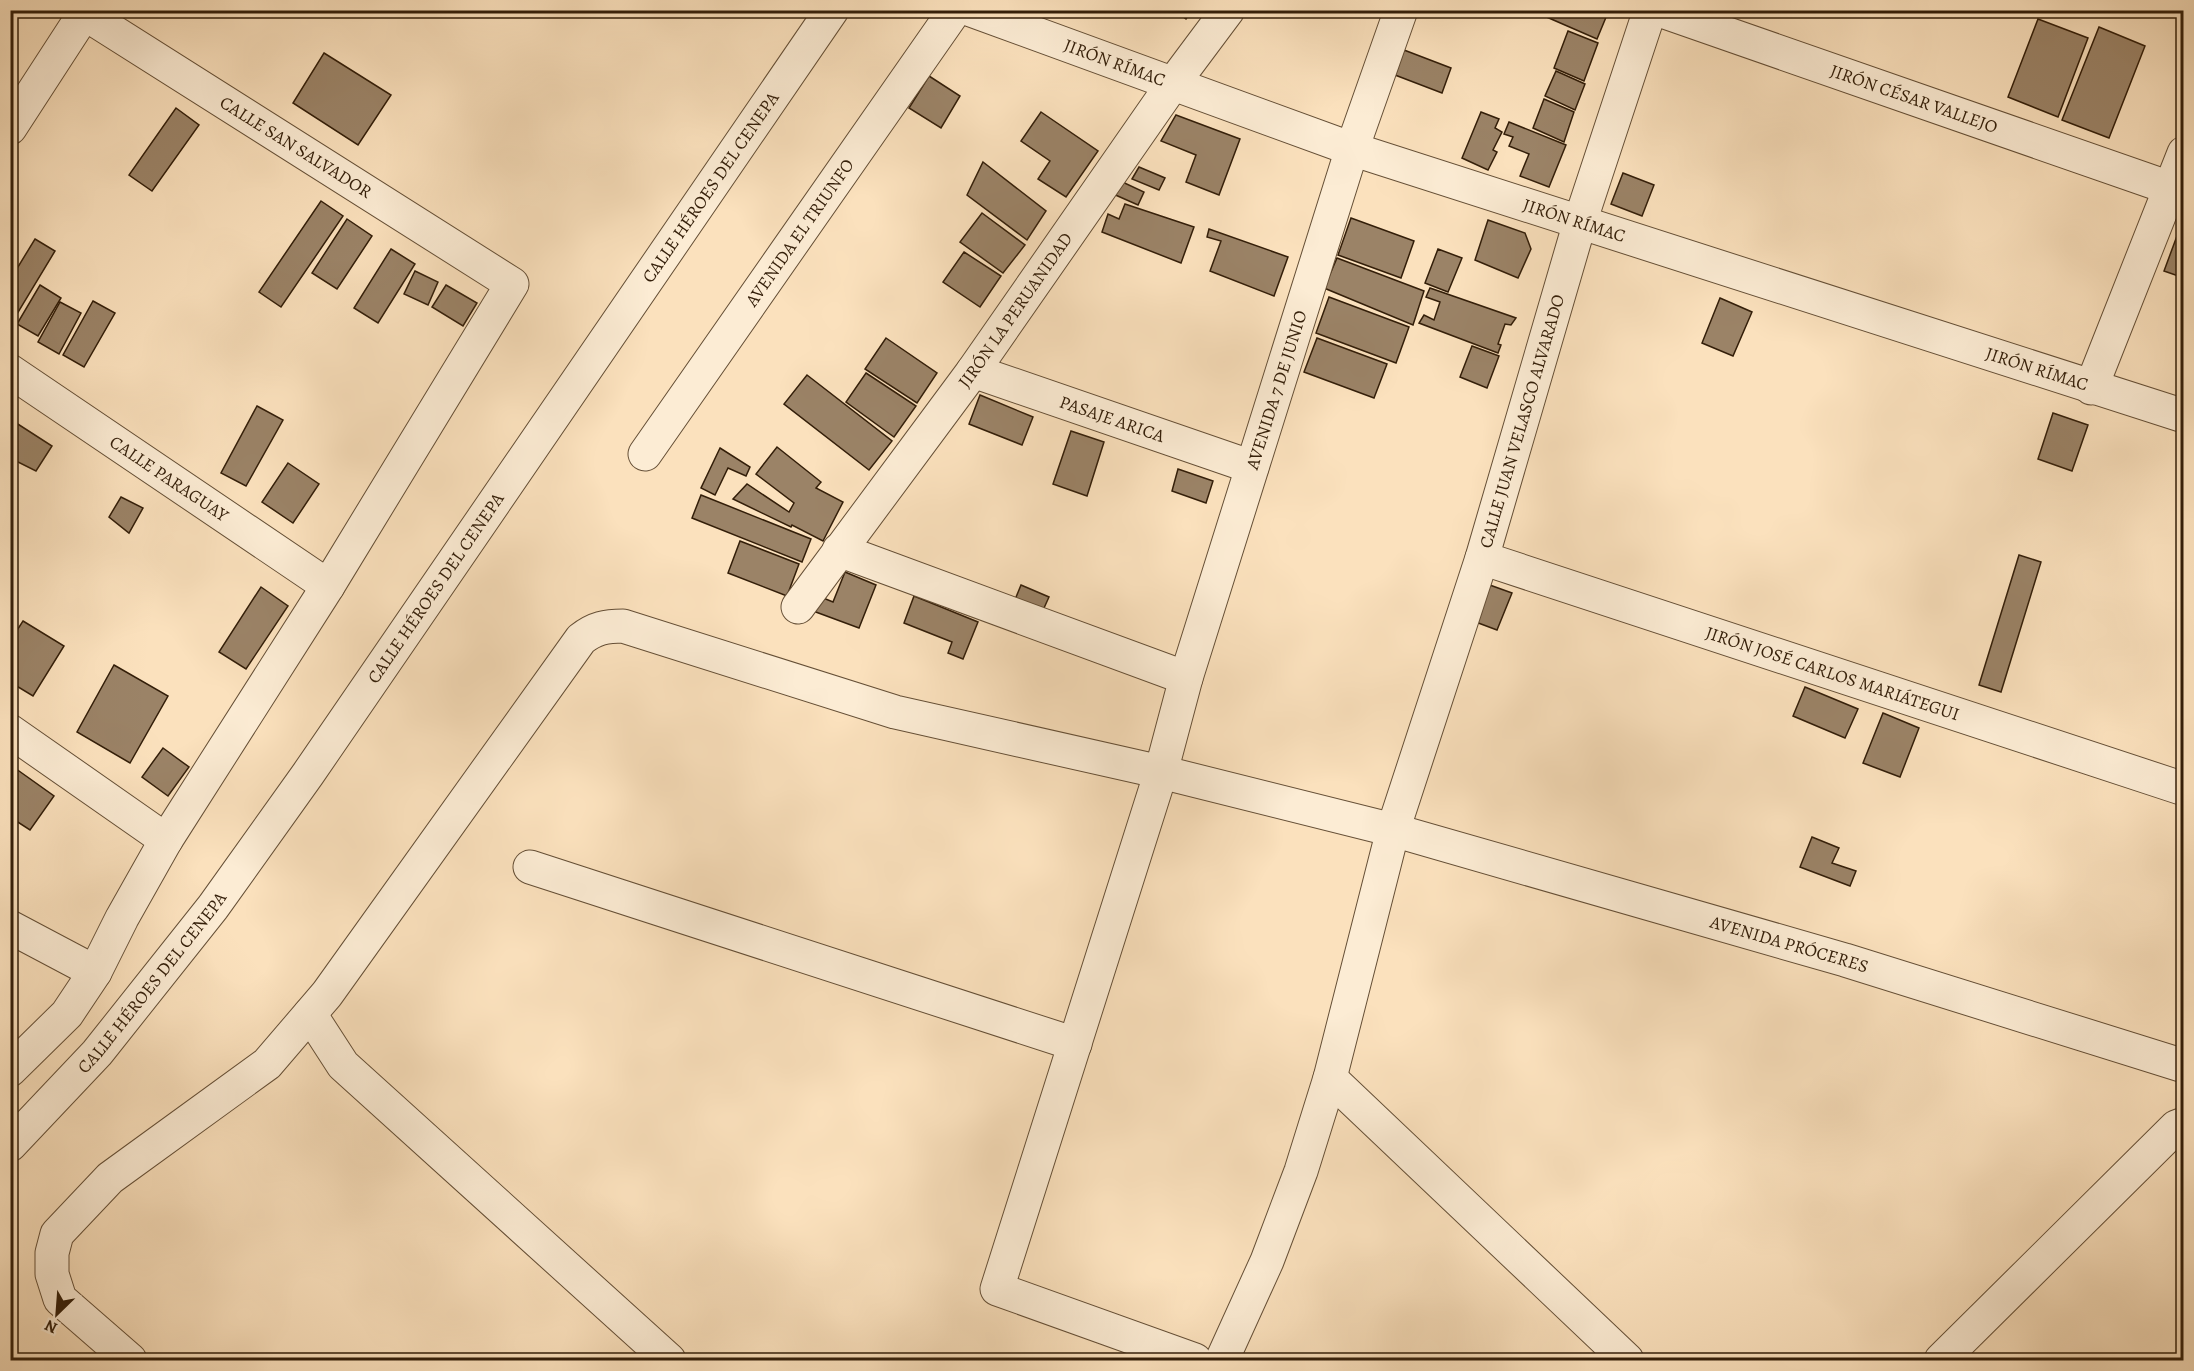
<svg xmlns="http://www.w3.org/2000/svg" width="2194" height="1371" viewBox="0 0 2194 1371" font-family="Alegreya,serif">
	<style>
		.building { fill: #9b8367; stroke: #331e09; stroke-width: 1.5 }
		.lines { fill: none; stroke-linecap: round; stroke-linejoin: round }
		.street-casing { stroke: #654f36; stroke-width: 35 }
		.street { stroke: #fcecd4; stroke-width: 33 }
		.labels { text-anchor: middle; stroke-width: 4.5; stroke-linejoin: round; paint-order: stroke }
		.street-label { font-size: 18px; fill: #331e09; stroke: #fcecd4 }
	</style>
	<rect width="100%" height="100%" fill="#fbe1bd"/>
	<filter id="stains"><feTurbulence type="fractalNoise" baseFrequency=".00333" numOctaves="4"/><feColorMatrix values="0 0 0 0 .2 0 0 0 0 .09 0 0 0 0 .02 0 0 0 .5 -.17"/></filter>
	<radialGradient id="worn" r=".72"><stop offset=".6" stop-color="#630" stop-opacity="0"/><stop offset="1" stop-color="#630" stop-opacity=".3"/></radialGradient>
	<!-- building -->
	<g class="building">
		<path d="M1174,10h18l-6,9z"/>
		<path d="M1544,10h65l-12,29 -55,-24z"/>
		<path d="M2038,19l50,19 -30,79 -50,-20z"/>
		<path d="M2099,27l46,19 -36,92 -47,-18z"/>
		<path d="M1568,31l30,12 -14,38 -30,-13z"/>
		<path d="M1404,50l47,18 -9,25 -47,-18z"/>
		<path d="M324,53l67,42 -33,50 -65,-42z"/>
		<path d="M1556,71l29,13 -10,26 -30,-14z"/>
		<path d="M929,76l31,20 -19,32 -32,-20z"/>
		<path d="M1544,99l30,13 -10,30 -31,-14z"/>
		<path d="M176,108l23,17 -47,66 -23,-16z"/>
		<path d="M1041,112l57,39 -32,46 -28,-18 12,-18 -29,-20z"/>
		<path d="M1481,112l18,7 -4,9 7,4 -9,18 4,2 -9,18 -26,-12z"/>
		<path d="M1176,115l64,24 -21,56 -33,-13 10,-27 -35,-14z"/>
		<path d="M1509,122l57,23 -17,42 -29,-11 9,-22 -20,-8 4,-9 -9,-3z"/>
		<path d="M983,162l63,49 -19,29 -60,-45z"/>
		<path d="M1139,167l26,11 -6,12 -27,-11z"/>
		<path d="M1623,173l31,12 -12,31 -31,-12z"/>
		<path d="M1116,179l28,13 -6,13 -27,-12z"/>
		<path d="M321,201l22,15 -62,91 -22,-15z"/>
		<path d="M1125,204l69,23 -13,36 -79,-31 6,-18 11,5z"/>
		<path d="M982,213l43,32 -22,28 -43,-31z"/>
		<path d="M2184,217v61l-20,-7z"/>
		<path d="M1351,218l63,23 -13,37 -63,-23z"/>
		<path d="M347,219l25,17 -35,53 -25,-16z"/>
		<path d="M1488,220l37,13 6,16 -13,29 -43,-18z"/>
		<path d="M1209,229l79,28 -14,39 -64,-25 11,-30 -14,-4z"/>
		<path d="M35,239l20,12 -44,73 -1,-44z"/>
		<path d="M391,249l24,15 -37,59 -24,-15z"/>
		<path d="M1438,249l24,9 -14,34 -23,-9z"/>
		<path d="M964,252l37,24 -21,31 -37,-25z"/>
		<path d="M1337,258l87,33 -11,34 -89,-37z"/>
		<path d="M415,271l23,11 -10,23 -24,-11z"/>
		<path d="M40,285l21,13 -23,38 -21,-12z"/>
		<path d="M446,285l31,18 -14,23 -31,-19z"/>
		<path d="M1430,288l86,30 -5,7 -6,-1 -7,20 3,1 -3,8 -79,-30 5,-8 10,5 6,-18 -14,-5z"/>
		<path d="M1329,297l80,30 -13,36 -80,-30z"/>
		<path d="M1720,298l32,14 -19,44 -31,-13z"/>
		<path d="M93,301l22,12 -31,54 -21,-12z"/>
		<path d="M60,302l21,11 -22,41 -21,-12z"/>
		<path d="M886,338l51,35 -20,30 -52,-34z"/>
		<path d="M1317,338l70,26 -13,34 -70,-26z"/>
		<path d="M1472,346l27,10 -12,32 -27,-11z"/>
		<path d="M866,373l50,33 -22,31 -48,-35z"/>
		<path d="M807,375l85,66 -23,29 -85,-66z"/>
		<path d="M980,395l53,22 -11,28 -53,-21z"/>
		<path d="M257,406l26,14 -37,66 -25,-13z"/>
		<path d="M2053,413l35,12 -16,46 -34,-12z"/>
		<path d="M10,419l42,27 -16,25 -26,-13z"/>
		<path d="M1071,431l33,11 -17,54 -34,-12z"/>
		<path d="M777,447l44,35 -5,6 27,14 -20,39 -31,-16 -1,2 -58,-28 14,-15 42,28 5,-9 -38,-29z"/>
		<path d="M720,448l30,19 -4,9 -18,-8 -13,27 -14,-7z"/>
		<path d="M288,463l31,21 -26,39 -31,-21z"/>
		<path d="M1178,469l35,12 -7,22 -34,-12z"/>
		<path d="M701,495l110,44 -9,23 -110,-44z"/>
		<path d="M121,497l22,11 -14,25 -20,-16z"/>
		<path d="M740,541l59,23 -12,32 -59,-23z"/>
		<path d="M2019,555l22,7 -40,130 -22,-7z"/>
		<path d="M845,572l31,13 -17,43 -54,-20 6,-15 22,9z"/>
		<path d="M1487,584l25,9 -15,37 -24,-9z"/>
		<path d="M1021,585l28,12 -10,22 -27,-12z"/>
		<path d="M261,587l27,19 -42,63 -27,-17z"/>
		<path d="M914,596l64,26 -15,37 -15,-6 4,-11 -48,-19z"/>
		<path d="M23,621l41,25 -31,50 -23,-14v-41z"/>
		<path d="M114,665l54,31 -38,67 -53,-31z"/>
		<path d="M1805,687l53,22 -13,29 -52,-22z"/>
		<path d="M1883,713l36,15 -19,49 -37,-14z"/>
		<path d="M163,748l26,19 -21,29 -26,-19z"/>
		<path d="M12,766l42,30 -24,34 -20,-13z"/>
		<path d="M1812,837l27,11 -7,15 24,8 -6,15 -50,-19z"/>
		<path d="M2184,961v18l-7,-3z"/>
	</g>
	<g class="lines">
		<!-- street casing -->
		<g class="street-casing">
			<g id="street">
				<path id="s1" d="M971,10l381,139 832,267"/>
				<path id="s2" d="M1659,10l511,178"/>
				<path d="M10,128l74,-114"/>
				<path id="s3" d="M10,371l318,215"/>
				<path id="s4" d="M973,371l279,96"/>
				<path d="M2091,388l93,-235"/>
				<path id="s5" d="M645,454l310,-444"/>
				<path d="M839,550l347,128"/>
				<path id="s6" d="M1482,558l702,231"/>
				<path id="s7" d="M798,607l175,-236 199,-286 56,-75"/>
				<path d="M10,731l156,109"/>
				<path d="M530,867l545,177"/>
				<path d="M10,927l85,45"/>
				<path d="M310,1014l33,51 326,295"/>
				<path d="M10,1070l57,-56 28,-42 27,-54 44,-78 162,-254 184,-302 -433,-274"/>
				<path d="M1330,1078l297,282"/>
				<path id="s8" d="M10,1145l87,-92 116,-146 95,-133 524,-764"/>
				<path id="s9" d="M130,1360l-70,-61 -8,-25v-21l5,-19 53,-56 157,-114 60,-70 254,-355c14,-11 25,-13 42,-13l272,86 266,60 232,58 452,130 339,106"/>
				<path id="s10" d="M1195,1360l-198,-71 164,-517 25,-94 166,-529 49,-139"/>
				<path id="s11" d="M1222,1360l45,-99 34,-90 29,-93 63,-248 89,-272 98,-336 70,-212"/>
				<path d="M1941,1360l235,-233 8,-3"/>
			</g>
		</g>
		<!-- street -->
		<use href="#street" class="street"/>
	</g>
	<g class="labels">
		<!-- street labels -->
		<g class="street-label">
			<text dy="6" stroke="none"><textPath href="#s1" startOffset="153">JIRÓN RÍMAC</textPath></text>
			<text dy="6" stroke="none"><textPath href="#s2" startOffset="270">JIRÓN CÉSAR VALLEJO</textPath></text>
			<text transform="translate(296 147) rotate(32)" y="6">CALLE SAN SALVADOR</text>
			<text dy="6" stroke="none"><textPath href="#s8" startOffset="1188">CALLE HÉROES DEL CENEPA</textPath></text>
			<text dy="6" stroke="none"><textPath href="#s1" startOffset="639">JIRÓN RÍMAC</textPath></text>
			<text dy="6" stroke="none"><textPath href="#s5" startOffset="270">AVENIDA EL TRIUNFO</textPath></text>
			<text dy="6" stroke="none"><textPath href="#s7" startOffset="368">JIRÓN LA PERUANIDAD</textPath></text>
			<text dy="6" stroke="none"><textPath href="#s1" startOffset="1125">JIRÓN RÍMAC</textPath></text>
			<text dy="6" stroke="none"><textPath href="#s10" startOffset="1152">AVENIDA 7 DE JUNIO</textPath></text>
			<text dy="6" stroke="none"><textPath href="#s4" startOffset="147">PASAJE ARICA</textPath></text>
			<text dy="6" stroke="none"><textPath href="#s11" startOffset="987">CALLE JUAN VELASCO ALVARADO</textPath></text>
			<text dy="6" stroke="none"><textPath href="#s3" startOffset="192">CALLE PARAGUAY</textPath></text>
			<text dy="6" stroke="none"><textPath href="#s8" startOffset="702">CALLE HÉROES DEL CENEPA</textPath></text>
			<text dy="6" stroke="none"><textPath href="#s6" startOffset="369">JIRÓN JOSÉ CARLOS MARIÁTEGUI</textPath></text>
			<text dy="6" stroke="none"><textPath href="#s9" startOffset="2214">AVENIDA PRÓCERES</textPath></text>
			<text dy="6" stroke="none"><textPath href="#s8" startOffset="216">CALLE HÉROES DEL CENEPA</textPath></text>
		</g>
	</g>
	<!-- margin -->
	<rect width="2194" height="1371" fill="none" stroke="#fbe1bd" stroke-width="36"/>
	<rect x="12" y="12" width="2170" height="1347" fill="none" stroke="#331e09" stroke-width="3"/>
	<rect x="18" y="18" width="2158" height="1335" fill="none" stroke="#331e09" stroke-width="1.5"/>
	<!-- north arrow -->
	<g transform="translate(57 1314) rotate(205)" stroke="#fcecd4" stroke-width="4.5" paint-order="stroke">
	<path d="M0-4.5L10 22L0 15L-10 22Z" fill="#331e09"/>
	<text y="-9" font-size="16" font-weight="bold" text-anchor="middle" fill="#331e09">N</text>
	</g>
	<rect width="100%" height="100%" filter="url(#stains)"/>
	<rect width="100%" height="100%" fill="url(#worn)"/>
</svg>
